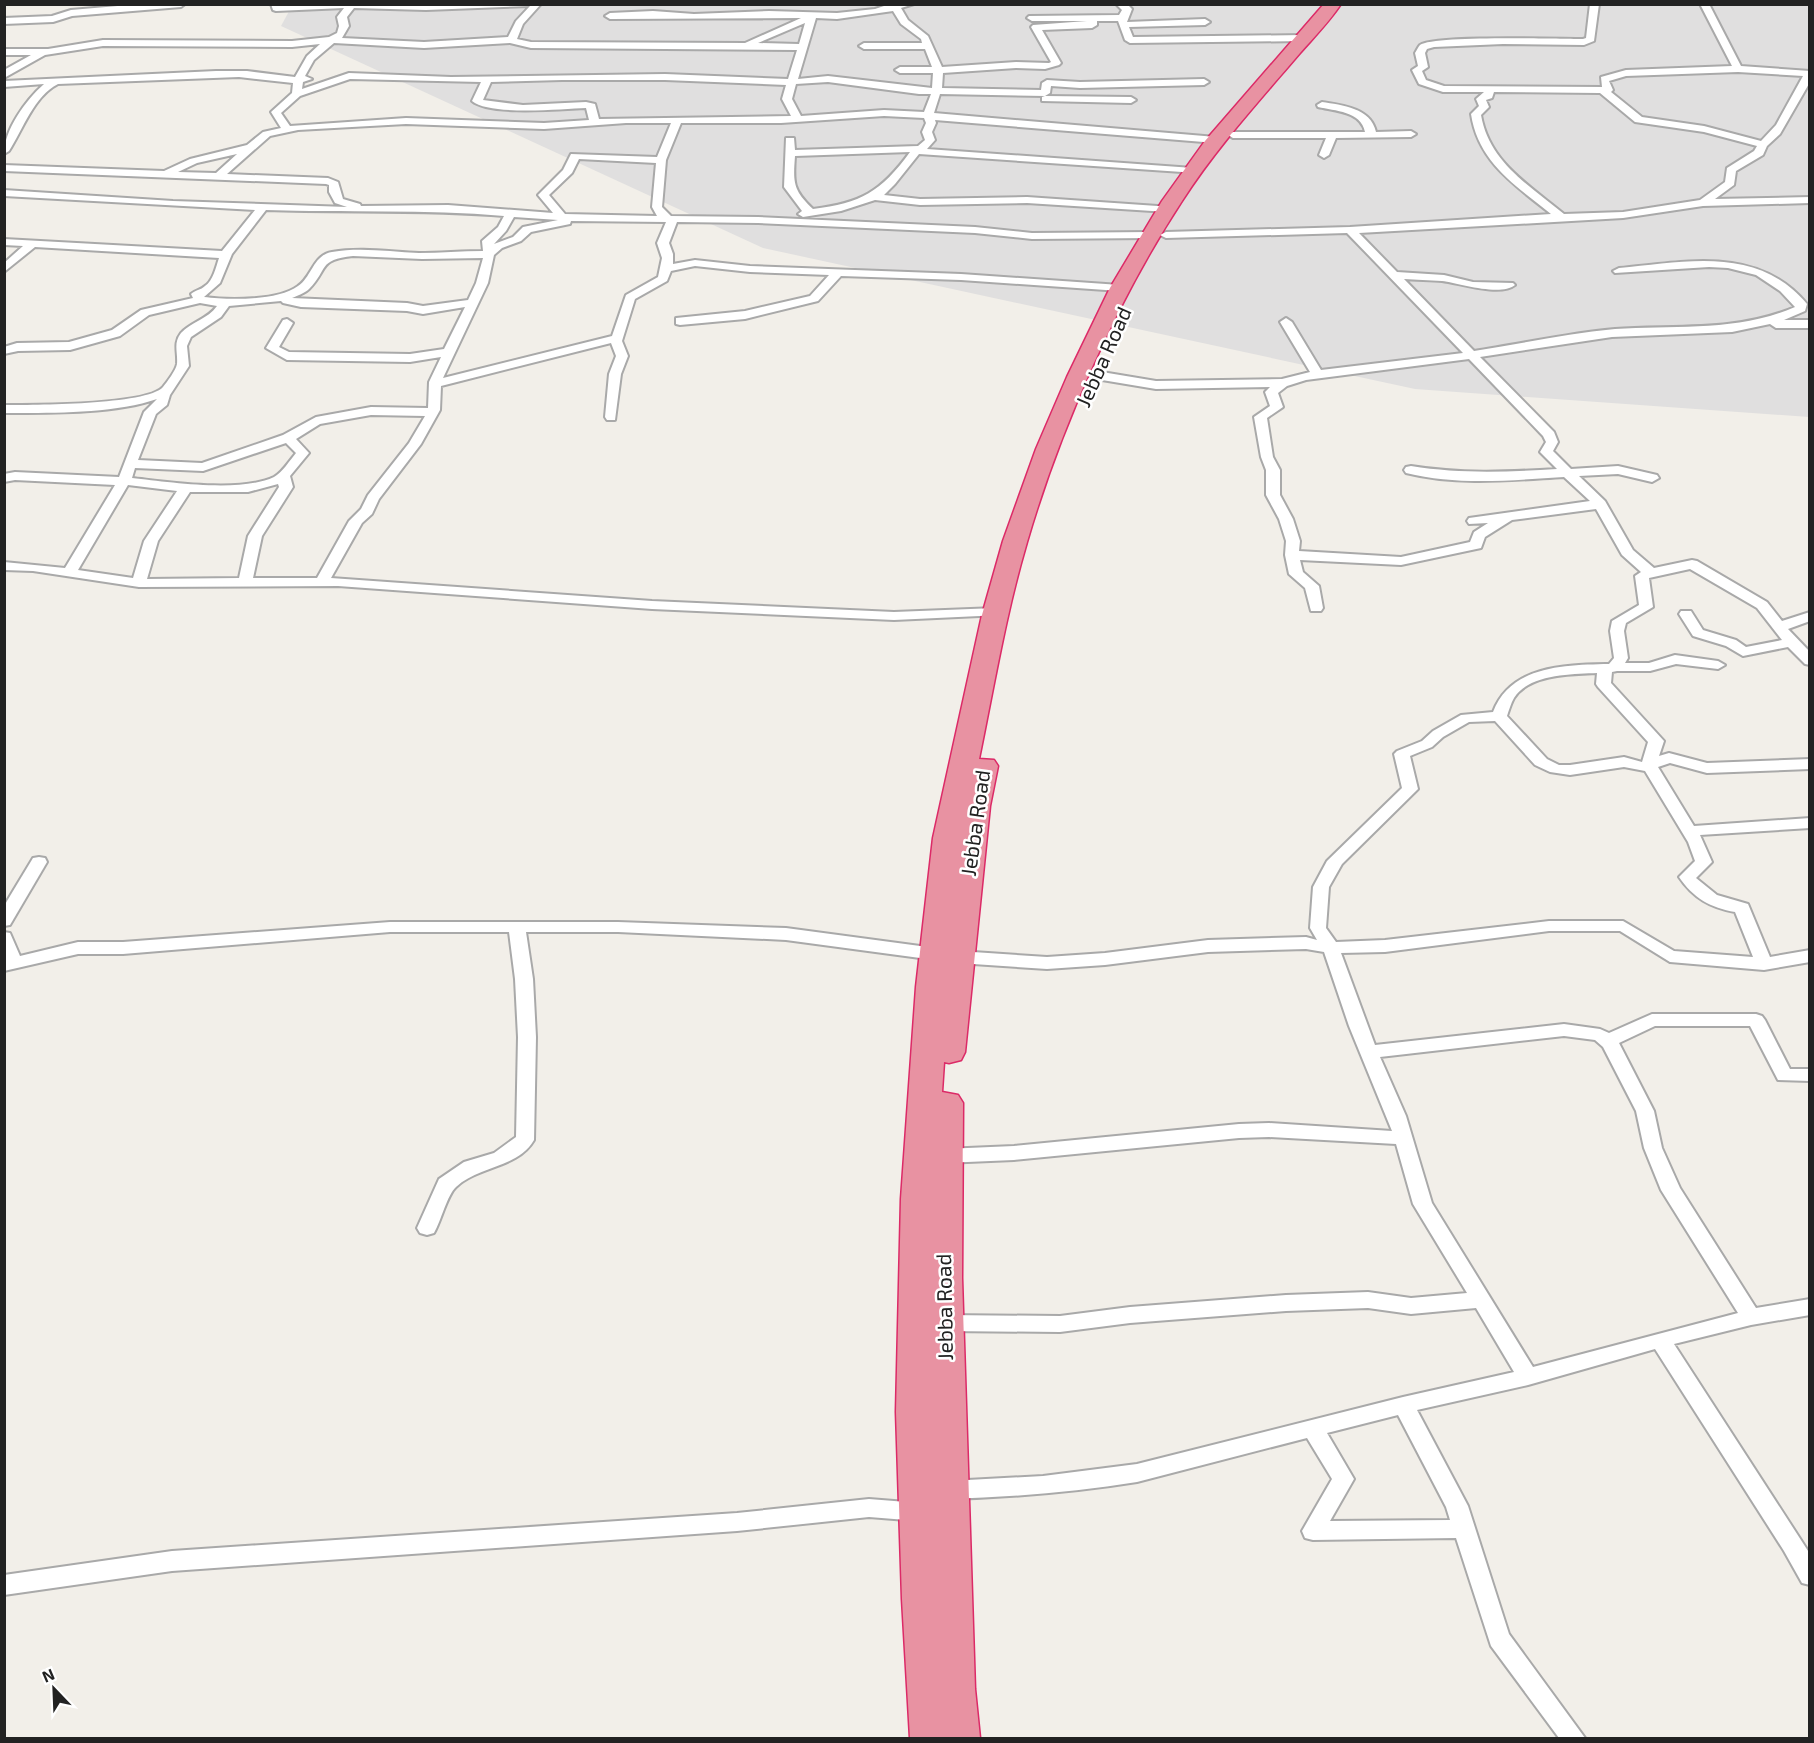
<svg xmlns="http://www.w3.org/2000/svg" width="1814" height="1743" viewBox="0 0 1814 1743" font-family="'Exo 2',sans-serif">
	<style>
		.residential { fill: #e0dfdf }
		.lines { fill: none; stroke-linecap: round; stroke-linejoin: round }
		.street-casing { stroke: #a9a9a9; stroke-width: 4 }
		.highway-casing { stroke: #dc2a67; stroke-width: 3 }
		.street { fill: #fff; fill-rule: evenodd }
		.highway { fill: #e892a2; fill-rule: evenodd }
		.labels { text-anchor: middle; stroke-width: 5; stroke-linejoin: round; paint-order: stroke }
		.street-label { font-size: 21px; fill: #222; stroke: #fff }
	</style>
	<rect width="100%" height="100%" fill="#f2efe9"/>
	<!-- residential -->
	<path class="residential" d="M293,4l1516,1v412l-394,-28 -652,-141 -482,-222z"/>
	<g class="lines">
		<!-- street casing -->
		<g class="street-casing">
			<g id="street">
				<path d="M141,4h44l-4,3 -109,9 -19,6 -49,2v-6l48,-2 19,-6z"/>
				<path d="M271,4h270l-18,20 -6,15 14,3 214,1 56,-25 -191,1 -5,-3 5,-3 43,-2 41,3 75,-3 68,2 38,-4 15,-5h24l-13,4 7,12 20,16 14,31 74,-5 33,1 2,-1 -20,-35 2,-2 54,-4h-55l-5,-3 2,-2 90,-1 3,-5 -6,-6h11l5,5 -5,13 78,-3 5,3 -5,3 -76,2 4,10 171,-2 5,3 -5,3 -174,2 -5,-3 -7,-19h-21v4l-5,3 -50,2 19,33 -2,2 -14,4 -29,-1 -73,5 -1,15 99,2 1,-7 5,-3 33,2 124,-3 5,3 -5,3 -124,3 -29,-2 -1,7 -5,3 -105,-2 -6,19 282,24 5,3 -5,3 -281,-23 1,3 -4,9 3,8 -8,9 266,19 5,3 -1,2 -278,-19 -24,30 -11,11 36,4 107,-2 145,10v4l-4,1 -141,-9 -107,2 -45,-5 -34,11 -38,6 -5,-3 4,-3 -18,-24 2,-49h8l1,12 123,-4 7,-6 -3,-8 4,-9 -2,-5 -40,-2 -103,7h-100l-15,37 -4,47 9,9 87,1 217,10 57,6 120,-1 6,3 -6,3 -120,1 -57,-6 -217,-10 -81,-1 -8,21 4,11v10l22,-4 55,6 211,8 159,11 6,3 -6,3 -159,-11 -120,-4 -23,25 -73,18 -65,6 -4,-1v-6l69,-7 65,-15 19,-21 -79,-3 -55,-6 -24,5 -4,10 -32,18 -13,42 6,15 -7,18 -6,46h-8l-2,-3 4,-43 7,-18 -5,-13 -170,43 -1,24 -19,34 -42,55 -7,15 -10,9 -31,55 321,23 242,11 102,-4 5,1 2,3 -2,3 -107,5 -242,-11 -314,-23 -199,1 -106,-16 -29,-1v-8l61,6 50,-83 -100,-5 -11,2v-8l11,-2 104,5 25,-65 13,-13c-43,15 -107,14 -153,14v-8c28,0 143,0 159,-18 4,-5 13,-17 14,-23 1,-12 -4,-21 4,-31 10,-11 27,-14 36,-27l-17,-3 -51,12 -29,21 -50,14 -52,1 -14,3v-7l13,-4 52,-1 43,-12 29,-20 52,-12 -2,-4c4,-4 10,-4 14,-8 8,-5 11,-19 14,-28l-184,-11 -31,25v-9l19,-17 -19,-1v-6l218,12 33,-41 -251,-14v-6l169,11 174,6 -12,-4 -6,-11v-7l-3,-1 -322,-13v-6l160,6 26,-12 57,-14 16,-13 18,-4 -10,-16 21,-19 1,-10 -54,-6 -181,7c-24,12 -35,45 -49,67l-5,3c0,-24 22,-54 40,-70l-40,3v-6l212,-10h31l48,6 12,-21 13,-12 -28,3 -189,-1 -58,9 -41,23v-8l27,-15h-27v-6h44l55,-9 189,1 37,-4 8,-4 2,-7 -2,-9 7,-9 -68,3 -3,-1zM530,6l-14,15 -8,16 -84,5 -82,-4 7,-12 -2,-9 7,-9 72,2zM893,11l8,13 20,15 1,4h-58l-5,3 5,3h61l7,18h-32l-5,3 5,3h33l-1,15 -104,-12 -30,3 18,-61 21,1zM805,23l-6,21 -41,-1zM334,43l90,5 86,-5 21,5 266,2 -9,29 -123,-5 -214,3 -102,-4 -47,16 1,-7 9,-3 -7,-3 9,-16zM350,79l131,3 -9,19c18,15 89,8 114,7l3,12 -45,3 -138,-5 -116,8 -9,-13 19,-17zM562,80h103l121,5 -4,14 9,17 -192,3 -4,-15 -9,-2 -63,3 -40,-5 8,-18zM828,82l91,12h12l-7,18 -40,-2 -83,6 -9,-17 4,-15zM626,123h45l-14,34 -86,-3 -8,16 -25,25 15,18 -105,-8 -87,1 -1,-2 -17,-5 -5,-17 -10,-4 -101,-4 43,-38 28,-6 108,-6 138,5zM910,152c-29,40 -49,51 -97,57 -20,-19 -20,-26 -18,-53zM237,154l-21,19 -38,-1 19,-9zM579,159l77,4 -4,44 5,9 -92,-2 -16,-19 23,-22zM266,210c79,3 159,-1 238,6l-6,11 -16,14 1,10c-21,0 -43,2 -64,2 -28,-1 -58,-6 -87,-1 -19,3 -20,25 -34,34 -20,15 -70,14 -94,11l16,-14 12,-29zM514,217l44,3 -35,7 -10,10 -19,7 12,-13zM571,221l95,1 -9,21 5,15 -4,19 -32,18 -14,41 -169,42 45,-95 6,-28 8,-7 19,-7 10,-9 39,-8zM353,256l69,3 61,-1 -7,25 -8,17 -45,6 -16,-3 -115,-5c5,-2 13,-5 17,-9 20,-20 8,-29 44,-33zM281,301l2,2 18,4 106,4 16,3 42,-7 -21,42 -34,5 -121,-2 -10,-5 14,-24 -6,-4 -4,1 -17,28 21,12 123,2 31,-5 -12,25 -1,26 -57,-1 -55,10 -33,18 -81,28 -64,-3 18,-46 11,-9 3,-10 19,-29 -2,-20 4,-9 30,-20 8,-11zM371,415l54,1 -16,27 -41,52 -7,14 -12,12 -32,57h-64l9,-42 31,-49 -3,-11 19,-23 -13,-14 24,-15zM286,443l10,10c-6,7 -14,20 -22,24 -34,16 -105,5 -142,1l3,-10 68,3zM278,484l1,3 -31,49 -9,42 -92,1 11,-38 32,-49h58zM128,485l49,6 -33,50 -11,37 -55,-8z"/>
				<path d="M1590,4h9l-5,37 -10,4 -81,-1 -69,3 -7,2 -2,4 3,14 -6,4 4,9 18,6 158,1 -1,-10 25,-7 106,-4 -32,-62h9l32,62 69,5v11l-30,52 -13,12 -4,9 -27,16 -2,14 -19,14 95,-2v6l-107,3 -80,12 -264,15 38,39 47,3 29,7 40,1 2,2c-15,12 -56,-2 -73,-4 -13,-1 -26,-1 -38,-2l70,72c47,-7 94,-18 141,-22 61,-4 122,3 180,-22l-15,-16 -24,-16 -28,-7 -19,-1 -94,6 -2,-2 6,-3c67,-6 139,-23 188,36l-2,7 -21,9h26v8h-34l-6,-4 -38,8 -120,5 -132,20 74,75 4,10 -5,9 18,18 47,-3 39,9 2,3 -7,4 -34,-8 -39,2 26,25 28,49 21,18 38,-8 5,1 70,41 15,19 28,-9v9l-22,8 22,23v13l-5,-1 -17,-17 -45,9 -17,-10 -33,-10 -14,-22 2,-3h10l12,19 33,10 10,7 36,-7 -25,-32 -67,-39 -41,9 4,29 -27,16 -2,8 4,27 -3,5h24l26,-8 43,6 7,4 -7,4 -42,-5 -26,7h-33l-5,1 -1,11 53,58 -5,15 10,-3 38,10 103,-4v10l-103,4 -37,-10 -12,4 36,59 116,-8v10l-110,7 12,27 -16,16 21,17 31,9 22,53 40,-7v12l-46,8 -94,-8 -50,-31h-71l-164,21 -44,1 34,92 189,-21 36,5 9,4 43,-19h104l6,2 3,4 25,49h20v12l-32,-1 -28,-54h-95l-36,17 35,68 8,37 18,40 76,120 54,-9v16l-59,10 -77,19 136,210v31l-8,-2 -18,-32 -129,-202 -127,36 -111,25 51,96 41,128 76,104h-26l-68,-92 -35,-108 -143,2 -8,-2 -3,-7 30,-52 -25,-41 -170,44c-62,10 -125,15 -188,17l-8,-3 -3,-6 3,-6 8,-3 94,-5 94,-12 266,-67 111,-25 -38,-64 -65,6 -43,-6 -82,3 -156,12 -70,9 -115,-1 -7,-2 -3,-6 3,-6 7,-2 115,1 70,-9 156,-12 82,-3 43,6 56,-5 -54,-89 -17,-60 -127,-7 -30,1 -225,22 -70,3 -7,-2 -2,-5 2,-5 7,-2 70,-3 225,-22 30,-1 123,8 -43,-105 -25,-74 -18,-3 -98,3 -103,13 -58,4 -89,-6 -6,-2 -3,-4 3,-4 6,-2 89,6 58,-4 103,-13 98,-3 11,3 -7,-12 3,-41 14,-26 75,-73 -8,-34 3,-3 25,-10 11,-10 28,-16 32,-3c18,-47 73,-47 116,-48l5,-6 -4,-27 2,-10 27,-16 -4,-29 6,-4 -19,-17 -26,-46 -84,11 -27,17 -4,11 -80,17 -101,-5 3,12 16,14 4,22 -2,3h-10l-6,-23 -16,-14 -4,-19 1,-14 -7,-22 -13,-24v-25l-5,-13 -7,-40 16,-11 -5,-14 5,-5 -114,2 -60,-10 -6,-4 6,-4 60,10 126,-2 28,-7 -30,-50 6,-4 6,4 29,48 142,-17 -116,-120 -181,5 -6,-3 6,-3 184,-5 201,-13c-35,-28 -73,-52 -80,-100l8,-8 -3,-7 8,-7h-41l-24,-8 -7,-14 6,-4 -3,-13c2,-3 3,-6 5,-8 13,-10 139,-6 163,-6l3,-1zM1738,72l65,4 -27,49 -15,16 -57,-15 -62,-9 -31,-25 2,-2 -4,-9 17,-5zM1494,92l106,1 35,29 69,10 53,14 -3,5 -27,17 -2,14 -25,18 -77,12 -59,2c-35,-29 -75,-52 -83,-99l8,-8 -3,-7 6,-2zM1469,359l74,77 3,6 -6,10 17,17c-50,3 -97,5 -146,-3l-5,1 -2,3 2,3c52,13 106,7 158,4l26,24 -121,17 -2,3 2,3 19,-1 -14,9 -4,10 -69,15 -102,-6 1,-10 -7,-22 -13,-24v-25l-7,-13 -6,-39 16,-11 -5,-14 9,-7 19,-6zM1597,673l-1,11 2,3 50,55 -6,20 -18,-5 -54,8h-11l-12,-6 -40,-43c2,-6 4,-13 7,-18 15,-24 58,-24 83,-25zM1495,721l40,44 15,7 20,3 54,-8 21,4 43,71 7,19 -16,16c14,21 32,31 56,35l18,45 -79,-6 -51,-30h-74l-164,19 -49,2 -10,-14 3,-41 13,-23 76,-75 -8,-33 22,-9 11,-10 26,-15zM1564,1036l31,4 8,7 33,64 8,37 17,42 77,123 -205,54 -101,-164 -26,-87 -26,-59zM1398,1415l48,92 4,13 -120,1 24,-42 -27,-46z"/>
				<path d="M1045,96l86,1 5,3 -5,3 -89,-2v-4z"/>
				<path d="M1322,102c20,3 49,6 54,30l35,-1 5,3 -5,3 -75,1 -7,17 -5,3 -5,-3 7,-17h-93l-5,-3 5,-3h132c-4,-21 -30,-21 -47,-25l-1,-2z"/>
				<path d="M39,857l6,1 2,4 -37,63 -6,1v-20l29,-48z"/>
				<path d="M390,922h228l168,6 149,20 6,2 3,4 -3,4 -6,2 -149,-20 -168,-8h-92l7,47 3,58 -2,103c-16,28 -56,26 -78,47 -9,8 -15,34 -22,46l-7,2 -7,-2 -3,-5 22,-49 25,-17 30,-9 22,-16 2,-100 -3,-58 -6,-47h-119l-267,22h-45l-74,17v-39l6,1 10,23 58,-14h45z"/>
				<path d="M869,1499l50,4 8,2 3,7 -3,7 -8,2 -50,-4 -132,14 -565,40 -168,24v-20l168,-24 565,-38z"/>
			</g>
		</g>
		<!-- highway casing -->
		<g class="highway-casing">
			<path id="highway" d="M1324,4h17c-12,18 -27,33 -41,49 -41,48 -84,95 -118,148 -65,99 -122,228 -155,341 -21,71 -33,144 -48,217l15,1 4,6 -8,40 -25,246 -4,8 -12,3 -5,-1 -2,30 16,3 5,8 -1,175 13,411 5,49h-70l-8,-139 -6,-187 5,-213 15,-212 17,-149 49,-223 21,-74 33,-92 31,-72 43,-89 52,-87 43,-60z"/>
		</g>
		<!-- street -->
		<use href="#street" class="street"/>
		<!-- highway -->
		<use href="#highway" class="highway"/>
	</g>
	<g class="labels">
		<!-- street labels -->
		<g class="street-label">
			<text transform="translate(1104 357) rotate(-66)" y="7">Jebba Road</text>
			<text transform="translate(976 823) rotate(-82)" y="7">Jebba Road</text>
			<text transform="translate(945 1307) rotate(-91)" y="7">Jebba Road</text>
		</g>
	</g>
	<!-- border -->
	<rect width="1814" height="1743" fill="none" stroke="#222222" stroke-width="12"/>
	<!-- north arrow -->
	<g transform="translate(54 1689) rotate(337)" stroke="#ffffff" stroke-width="4.5" paint-order="stroke">
	<path d="M0-4.5L10 22L0 15L-10 22Z" fill="#222222"/>
	<text y="-9" font-size="16" font-weight="bold" text-anchor="middle" fill="#222222">N</text>
	</g>
</svg>
